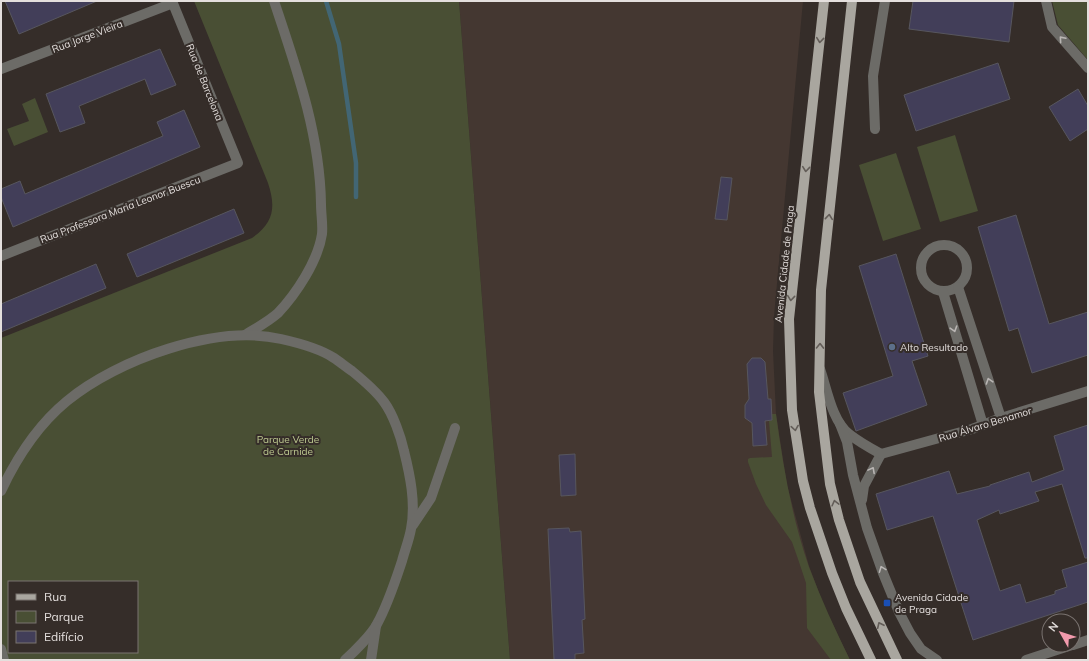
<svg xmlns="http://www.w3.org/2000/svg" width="1089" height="661" viewBox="0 0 1089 661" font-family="Mulish,sans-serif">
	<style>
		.built { fill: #443731 }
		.green { fill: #494f34; fill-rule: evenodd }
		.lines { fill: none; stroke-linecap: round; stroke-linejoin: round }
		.stream { stroke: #426674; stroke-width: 4.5 }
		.building { fill: #423e59; stroke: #57565e }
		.minor { stroke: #6c6b67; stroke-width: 10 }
		.major { stroke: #a9a69f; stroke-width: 10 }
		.oneway { stroke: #bab6b4 }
		.oneway2 { stroke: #635d58 }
		.service-dot { fill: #5c6f8a; stroke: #352d29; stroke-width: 1.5 }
		.transit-dot { fill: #1a4fb4; stroke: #352d29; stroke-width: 1.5 }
		.labels { text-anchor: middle; stroke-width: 4; stroke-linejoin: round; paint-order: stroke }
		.street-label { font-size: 10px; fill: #e4dfdd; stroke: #352d29 }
		.poi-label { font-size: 10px; fill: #e4dfdd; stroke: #352d29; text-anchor: start }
		.park-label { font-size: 10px; fill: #beca91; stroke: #352d29 }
	</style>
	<rect width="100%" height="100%" fill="#352d29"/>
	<!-- built -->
	<path class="built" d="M459,1h344l-29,315 -1,35 3,63 11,71 22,81 15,40 26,54h-340z"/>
	<!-- green -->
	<g class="green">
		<path d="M194,1h265l51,659h-509v-322l251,-100c22,-15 24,-31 16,-55zM9,582h128v70h-128z"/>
		<path d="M1052,1h36v59l-30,-35z"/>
		<path d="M35,98l13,34 -34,14 -7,-17 22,-8 -7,-17z"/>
		<path d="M955,135l23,76 -38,11 -23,-75z"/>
		<path d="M896,153l25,76 -38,12 -24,-76z"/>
		<path d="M772,414h4c7,52 16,104 33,153 12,32 26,62 41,93h-19l-24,-32 -1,-45 -8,-24 -6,-17 -26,-37 -10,-21 -8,-22v-3l2,-1 22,-1 -3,-36 3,-1z"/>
	</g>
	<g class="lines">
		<!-- stream -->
		<path class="stream" d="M326,1l13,43 17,119v34"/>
	</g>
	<!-- building -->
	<g class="building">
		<path d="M5,1h92l-78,33z"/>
		<path d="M913,1h101l-5,41 -100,-13z"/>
		<path d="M160,49l16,36 -25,10 -6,-16 -66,27 6,17 -25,9 -14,-38z"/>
		<path d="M998,63l12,36 -94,32 -12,-36z"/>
		<path d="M1078,89l10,17v23l-18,12 -21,-34z"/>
		<path d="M184,110l16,37 -187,80 -12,-30v-8l19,-8 5,13 138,-58 -6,-14z"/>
		<path d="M721,177l11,1 -5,42 -12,-1z"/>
		<path d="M234,209l10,24 -107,44 -10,-23z"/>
		<path d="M1016,215l33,109 39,-12v43l-56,18 -14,-45 -9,3 -31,-104z"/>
		<path d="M896,254l32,102 -16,5 15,44 -71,26 -13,-38 50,-17 -34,-110z"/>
		<path d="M96,264l10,24 -105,44v-28z"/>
		<path d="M752,358h9l4,4 3,37h3l1,21 -7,1 2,24 -14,1 -1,-23 -7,-5v-13l4,-6 -2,-35z"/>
		<path d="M1088,425v133h-3l-23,-74 -27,8 4,9 -39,13 -1,-4 -22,10 23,71 20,-7 6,19 29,-9v-3l12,-4 -5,-17 26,-8v40l-115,38 -40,-124 -46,14 -11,-36 73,-23 8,23 33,-8v-1l39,-13 3,10 32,-12 -10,-34z"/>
		<path d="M575,454l1,41 -15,1 -2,-41z"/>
		<path d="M569,528l1,4 11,-1 4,88 -3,1 2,33 -9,1v6h-21l-6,-131z"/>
	</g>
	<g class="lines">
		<!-- minor -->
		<g class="minor">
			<path d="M1046,1l6,26 36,41"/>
			<path d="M1,69l172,-66"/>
			<path d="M875,129l-2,-53 12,-75"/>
			<circle cx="944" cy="268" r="23"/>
			<path d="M1,256l237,-93 -66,-162"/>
			<path d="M958,287l43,131"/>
			<path d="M943,292l40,133"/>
			<path d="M245,335c11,-7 23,-13 33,-22 18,-19 40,-52 44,-79 1,-9 -1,-20 -1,-30 -1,-70 -25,-137 -47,-203"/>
			<path d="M820,369c7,20 12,52 29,65 10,8 21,14 32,20l-17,32 -2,14"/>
			<path d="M840,424l7,18 6,33 14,53 16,45 16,39 11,21 11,16 16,11"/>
			<path d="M881,454l91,-25 29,-11 87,-27"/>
			<path d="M1,491c16,-34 38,-67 66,-90 51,-42 149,-77 214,-62 18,4 38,9 53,19 6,4 12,9 18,13 11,9 24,20 32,31 9,12 17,35 20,49 6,24 12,52 7,78 -2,11 -6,21 -9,32 -7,21 -14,43 -25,63 -5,10 -23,28 -32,36"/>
			<path d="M413,525l18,-27 24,-70"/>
			<path d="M1073,645l15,-5"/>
			<path d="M1,649l3,11"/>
			<path d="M371,660l5,-34"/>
			<path d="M1026,660l46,-15"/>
		</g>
		<!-- major -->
		<g class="major">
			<path d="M824,1l-35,318 3,91 11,71 7,27 22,65 14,35 25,52"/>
			<path d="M852,1l-31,289 -2,102 11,92 9,36 21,62 37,78"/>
		</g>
	</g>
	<!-- one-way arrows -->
	<defs><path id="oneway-chevron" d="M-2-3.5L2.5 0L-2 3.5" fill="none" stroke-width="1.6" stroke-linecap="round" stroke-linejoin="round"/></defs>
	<g class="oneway">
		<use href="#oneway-chevron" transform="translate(1062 39) rotate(-131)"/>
		<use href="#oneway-chevron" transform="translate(954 329) rotate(73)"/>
		<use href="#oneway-chevron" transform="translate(989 381) rotate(-108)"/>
		<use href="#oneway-chevron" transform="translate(872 470) rotate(-62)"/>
		<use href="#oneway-chevron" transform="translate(882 569) rotate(-111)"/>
	</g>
	<g class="oneway2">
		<use href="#oneway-chevron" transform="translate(820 40) rotate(96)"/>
		<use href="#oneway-chevron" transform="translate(806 169) rotate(96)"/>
		<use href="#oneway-chevron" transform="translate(829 217) rotate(-84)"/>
		<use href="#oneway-chevron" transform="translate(791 298) rotate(96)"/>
		<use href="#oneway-chevron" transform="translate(820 346) rotate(-89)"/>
		<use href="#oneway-chevron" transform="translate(795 428) rotate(81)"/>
		<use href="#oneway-chevron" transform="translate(835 503) rotate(-104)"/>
		<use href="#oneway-chevron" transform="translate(880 625) rotate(-115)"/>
	</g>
	<!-- markers -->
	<circle class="service-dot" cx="892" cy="347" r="4"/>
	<rect class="transit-dot" x="883" y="599" width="8" height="8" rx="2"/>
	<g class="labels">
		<!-- street labels -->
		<g class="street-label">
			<text transform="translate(87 36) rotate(-21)" y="4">Rua Jorge Vieira</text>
			<text transform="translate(205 82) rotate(68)" y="4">Rua de Barcelona</text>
			<text transform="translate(120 209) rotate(-21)" y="4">Rua Professora Maria Leonor Buescu</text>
			<text transform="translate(784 264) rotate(-84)" y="4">Avenida Cidade de Praga</text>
			<text transform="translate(985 424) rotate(-17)" y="4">Rua Álvaro Benamor</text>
		</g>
		<!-- poi labels -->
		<g class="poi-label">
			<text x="900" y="351">Alto Resultado</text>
			<text x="895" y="601">Avenida Cidade<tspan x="895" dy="12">de Praga</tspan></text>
		</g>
		<!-- park labels -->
		<g class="park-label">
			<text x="288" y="443">Parque Verde<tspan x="288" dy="12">de Carnide</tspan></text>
		</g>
	</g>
	<!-- border -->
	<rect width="1089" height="661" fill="none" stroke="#e4dfdd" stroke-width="4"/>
	<!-- legend -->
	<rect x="8" y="581" width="130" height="72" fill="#352d29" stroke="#7b7471"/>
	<rect x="16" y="594" width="20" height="6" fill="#a9a69f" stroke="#7b7471"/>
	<text x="44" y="601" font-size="12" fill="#e4dfdd">Rua</text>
	<rect x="16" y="611" width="20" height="12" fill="#494f34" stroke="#7b7471"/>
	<text x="44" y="621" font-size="12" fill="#e4dfdd">Parque</text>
	<rect x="16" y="631" width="20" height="12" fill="#423e59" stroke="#7b7471"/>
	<text x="44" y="641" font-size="12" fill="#e4dfdd">Edifício</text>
	<!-- north arrow -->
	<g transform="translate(1061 633) rotate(309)"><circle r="19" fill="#352d29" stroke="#7b7471"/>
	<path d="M0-3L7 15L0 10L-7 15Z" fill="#f29aad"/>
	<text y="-6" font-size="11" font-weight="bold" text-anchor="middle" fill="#e4dfdd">N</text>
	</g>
</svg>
